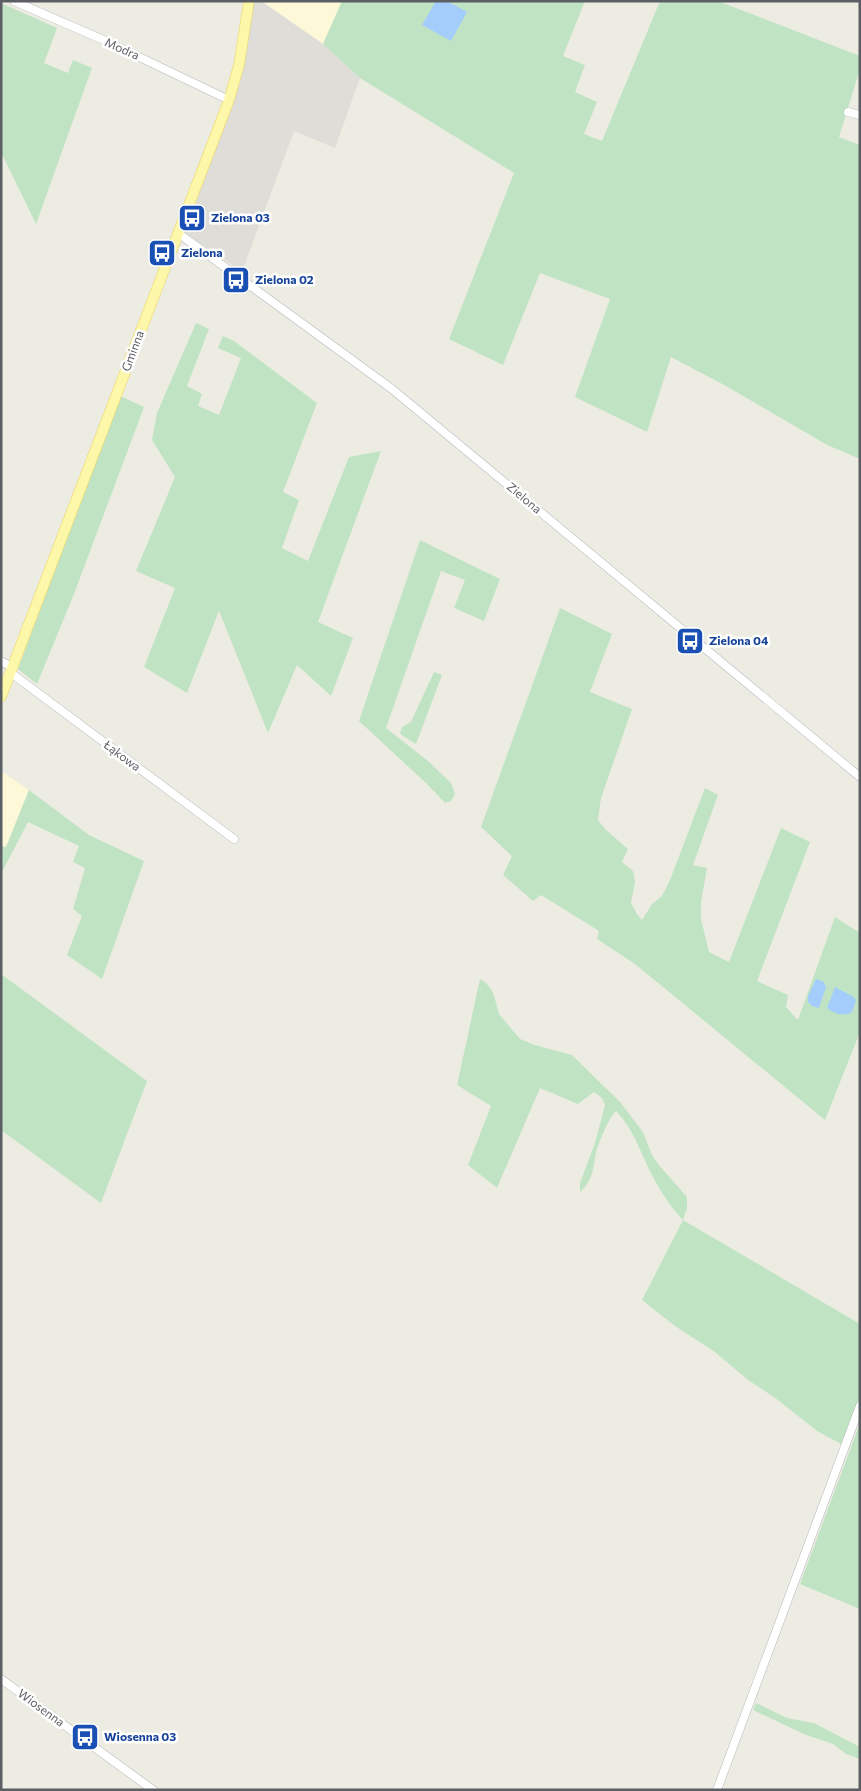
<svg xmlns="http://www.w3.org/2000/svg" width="861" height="1791" viewBox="0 0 861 1791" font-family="Commissioner,sans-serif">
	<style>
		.commercial { fill: #fdf8d8 }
		.industrial { fill: #dfddd7 }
		.green { fill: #c0e4c3 }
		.water { fill: #a4cdfc }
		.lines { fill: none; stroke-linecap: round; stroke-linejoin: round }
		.minor-casing { stroke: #b5b8bd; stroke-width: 9 }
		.major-casing { stroke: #edd25c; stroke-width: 11 }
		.minor { stroke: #fff; stroke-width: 8 }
		.major { stroke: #fcf7a9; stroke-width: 10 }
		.labels { text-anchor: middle; stroke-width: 5; stroke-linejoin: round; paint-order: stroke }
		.street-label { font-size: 12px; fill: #5b5e63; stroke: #fff }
		.transit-label { font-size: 12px; font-weight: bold; fill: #164399; stroke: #fff; text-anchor: start }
	</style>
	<rect width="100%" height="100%" fill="#edece3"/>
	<!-- commercial -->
	<g class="commercial">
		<path d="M261,1h81l-19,43z"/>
		<path d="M1,771l28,19 -23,58 -5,-2z"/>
	</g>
	<!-- industrial -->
	<path class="industrial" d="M253,1h8l62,43 37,34 -25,70 -41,-17 -52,141 -59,-41 57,-148z"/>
	<!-- green -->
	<g class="green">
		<path d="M342,1h243l-22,55 22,9 -10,27 22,10 -13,32 18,7 58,-140h58l142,55v13l-21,68 21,8v314l-33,-14 -101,-59 -55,-29 -24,75 -72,-35 35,-98 -70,-26 -37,92 -54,-26 65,-166 -154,-95 -37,-34z"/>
		<path d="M1,3l56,25 -13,35 24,10 5,-13 19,8 -56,156 -35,-72z"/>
		<path d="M196,323l13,6 -22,57 15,8 -4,12 21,9 22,-57 -23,-10 5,-12 11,5 83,62 -34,89 16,8 -17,48 26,13 41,-104 32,-6 -63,171 35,16 -22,58 -34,-31 -29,68 -49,-122 -32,82 -43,-26 31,-79 -39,-17 39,-94 -23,-37 5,-27z"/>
		<path d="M120,396l24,11 -70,187 -37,90 -19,-15z"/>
		<path d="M420,540l80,39 -16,42 -30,-13 11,-28 -24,-9 -55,157 42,33 23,22 4,11 -4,7 -6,2 -19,-20 -67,-62z"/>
		<path d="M560,608l52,26 -22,58 42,17 -31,89 -3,22 8,10 22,19 -6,13 11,9 2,11 -4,21 6,11 5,6 10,-16 10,-8 8,-16 35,-92 13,7 -25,70 14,3 -6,34v17l8,33 20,10 52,-134 29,14 -53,139 31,14 -2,12 12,13 37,-103 25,16v99l-35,88 -190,-156 -38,-25 2,-8 -58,-36 -8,6 -30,-26 9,-19 -31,-29z"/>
		<path d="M434,672l8,3 -26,69 -16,-10 2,-7 9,-5z"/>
		<path d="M29,790l60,45 55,26 -42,118 -35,-24 15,-39 -9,-7 12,-41 -12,-6 6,-16 -51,-24 -27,52v-28l5,1z"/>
		<path d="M1,974l146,107 -46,122 -100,-73z"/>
		<path d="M480,979l6,4 7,9 6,22 21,25 15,6 37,10 48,47 23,30 9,23 6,9 29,33v11l-4,12 177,104v74l-17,47 -26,-14 -43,-34 -26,-17 -33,-28 -40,-26 -33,-26 41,-80c-12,-12 -21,-27 -29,-41 -13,-24 -19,-48 -38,-68 -7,7 -18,32 -20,42 -3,15 -3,28 -16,39v-9l15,-40 10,-38 -3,-7 -8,-6 -16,12 -38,-16 -43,100 -29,-23 23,-59 -34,-21z"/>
		<path d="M860,1423v186l-60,-25z"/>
		<path d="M756,1703l31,15 27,5 46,24v12l-14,-5 -13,-10 -27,-9 -53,-25z"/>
	</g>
	<!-- water -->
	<g class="water">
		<path d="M436,1h11l20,11 -16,29 -29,-16z"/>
		<path d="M816,979l8,3 2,5 -7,21 -7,-2 -4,-4v-6z"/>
		<path d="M835,987l17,9 4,4 -4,12c-9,5 -17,2 -25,-4z"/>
	</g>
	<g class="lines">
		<!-- minor casing -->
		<g class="minor-casing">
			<g id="minor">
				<path d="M14,1l94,41 121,58"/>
				<path d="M848,112l12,3"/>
				<path d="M178,233l214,156 468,388"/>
				<path d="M1,661l12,7"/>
				<path d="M11,673l223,166"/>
				<path d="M1,1679l152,111"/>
				<path d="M717,1790l143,-384"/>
			</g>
		</g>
		<!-- major casing -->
		<g class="major-casing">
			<path id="major" d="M1,697l228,-597 10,-35 10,-64"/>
		</g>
		<!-- minor -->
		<use href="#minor" class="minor"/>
		<!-- major -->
		<use href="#major" class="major"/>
	</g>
	<!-- icons -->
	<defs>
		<g id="bus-square" transform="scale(1.4375)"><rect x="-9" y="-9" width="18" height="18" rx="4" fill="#1a4fb4" stroke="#fff"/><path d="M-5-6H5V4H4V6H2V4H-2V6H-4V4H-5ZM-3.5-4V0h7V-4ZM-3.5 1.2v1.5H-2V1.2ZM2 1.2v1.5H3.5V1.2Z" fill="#fff"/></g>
	</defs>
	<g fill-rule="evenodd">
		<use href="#bus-square" x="192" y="218"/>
		<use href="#bus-square" x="162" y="253"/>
		<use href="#bus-square" x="236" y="280"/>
		<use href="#bus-square" x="690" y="641"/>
		<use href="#bus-square" x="85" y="1737"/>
	</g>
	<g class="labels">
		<!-- street labels -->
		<g class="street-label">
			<text transform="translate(122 49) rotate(24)" y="4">Modra</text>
			<text transform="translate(133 351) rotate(-69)" y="4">Gminna</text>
			<text transform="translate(524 498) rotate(40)" y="4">Zielona</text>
			<text transform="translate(122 756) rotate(37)" y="4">Łąkowa</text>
			<text transform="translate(41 1708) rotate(36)" y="4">Wiosenna</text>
		</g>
		<!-- transit labels -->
		<g class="transit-label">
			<text x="211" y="222">Zielona 03</text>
			<text x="181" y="257">Zielona</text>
			<text x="255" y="284">Zielona 02</text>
			<text x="709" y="645">Zielona 04</text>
			<text x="104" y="1741">Wiosenna 03</text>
		</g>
	</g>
	<!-- border -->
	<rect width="861" height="1791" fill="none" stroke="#5b5e63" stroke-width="5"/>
</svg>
